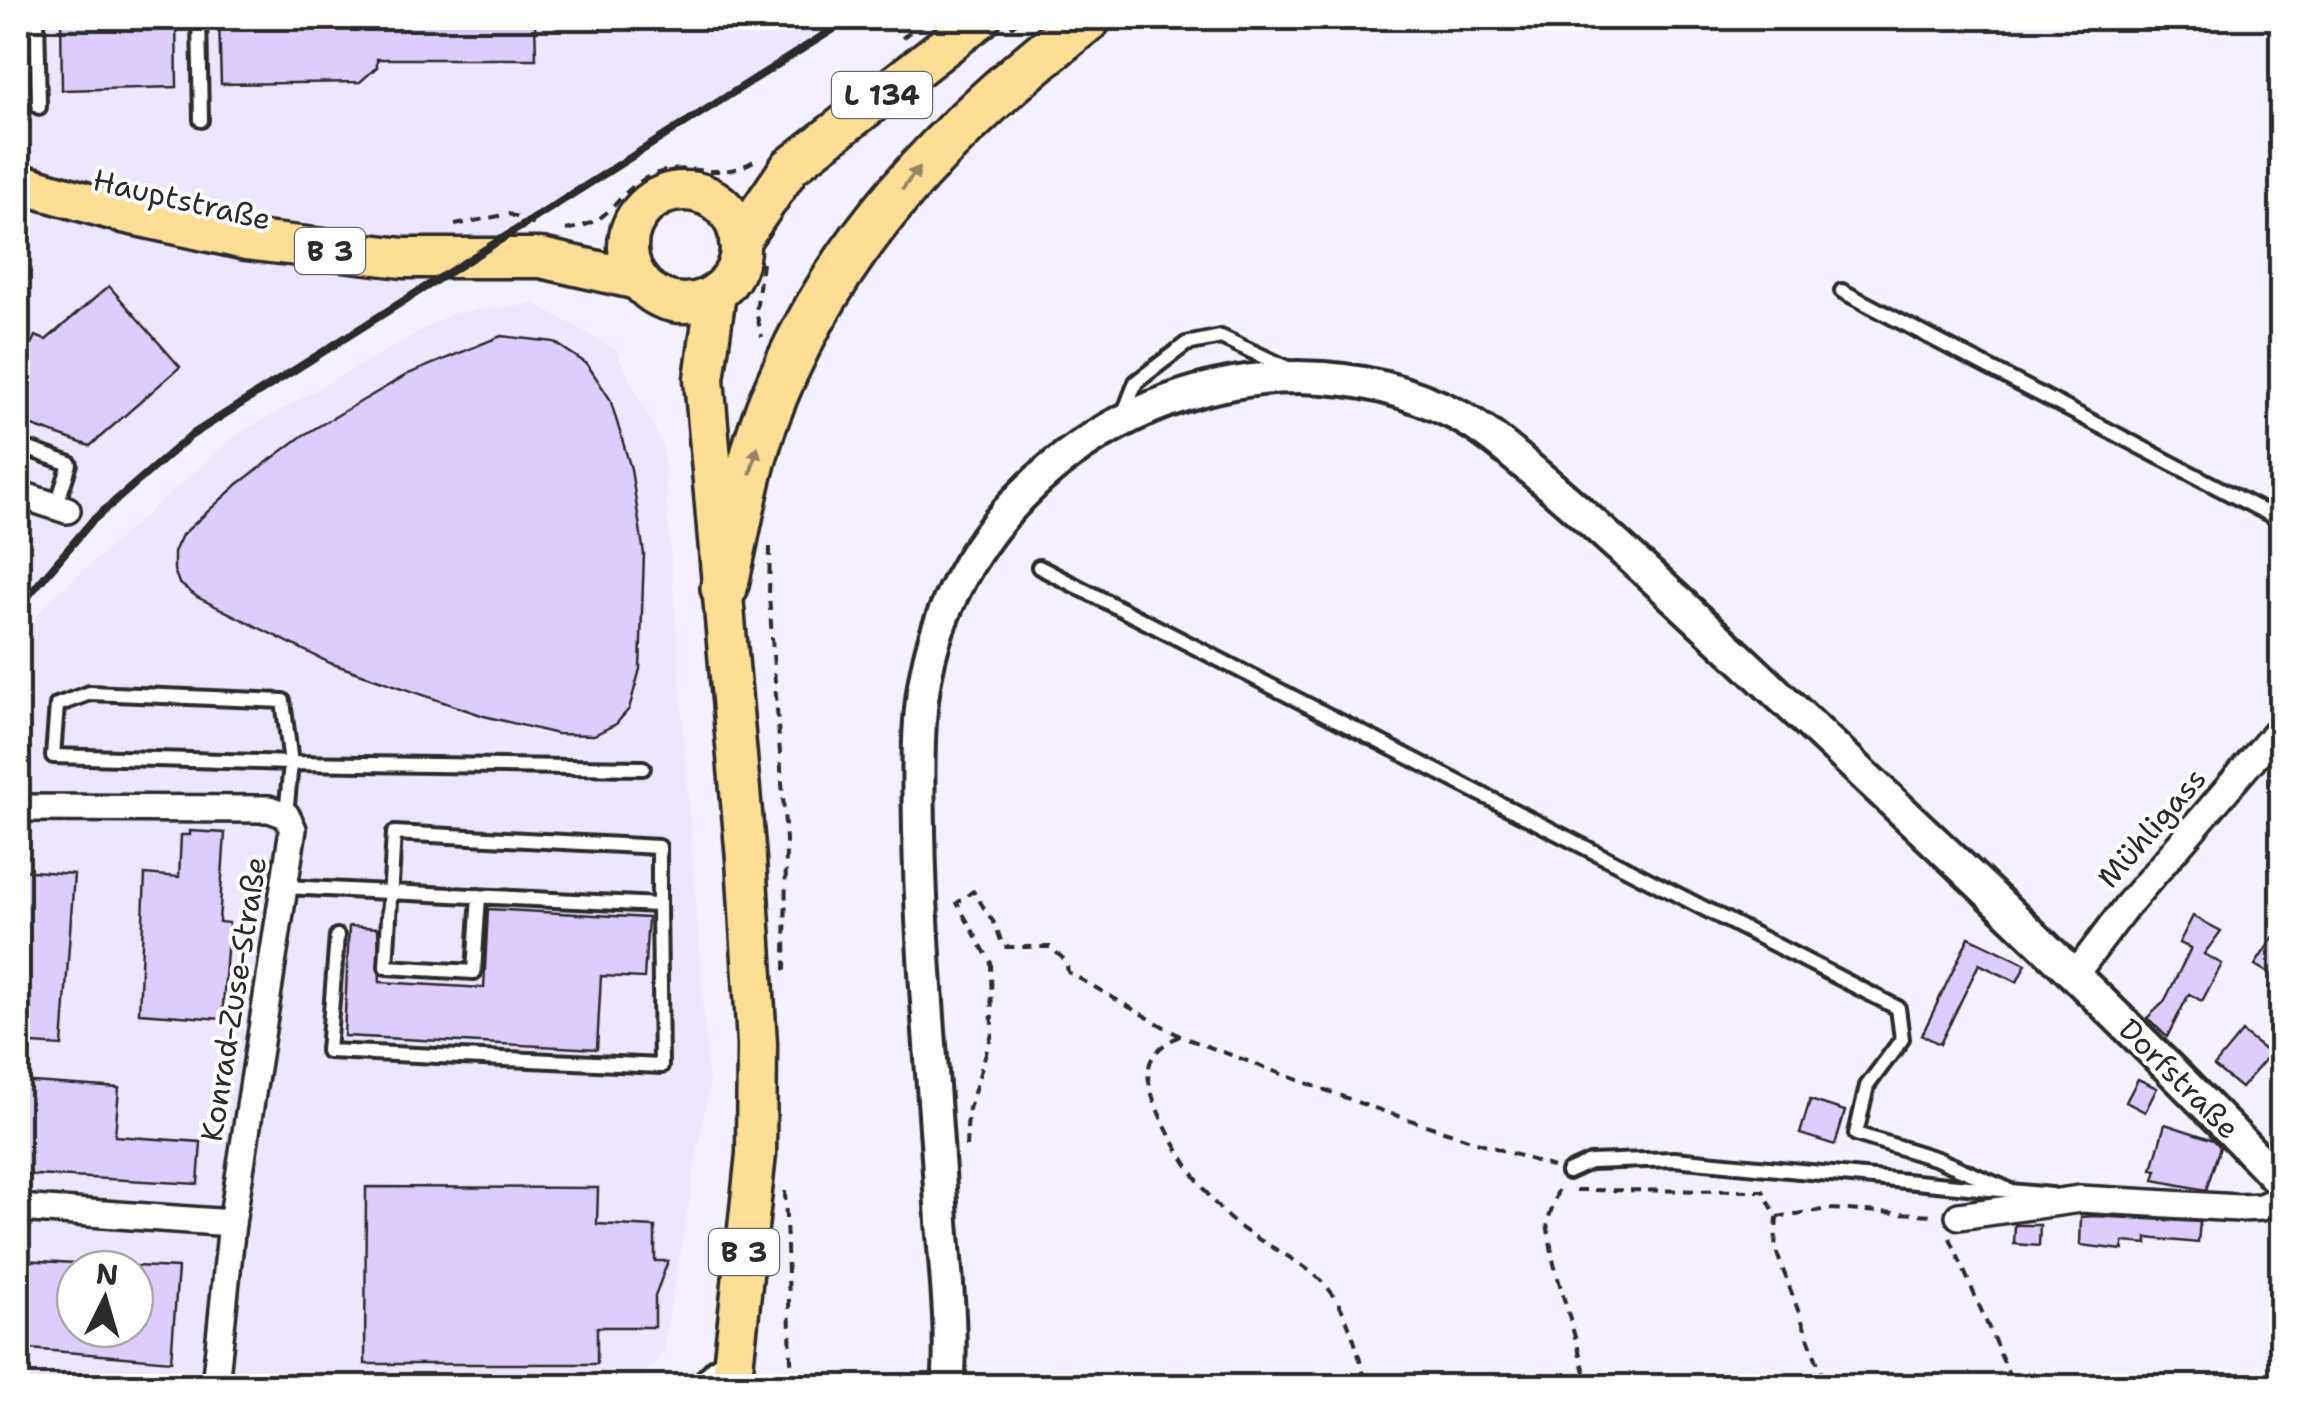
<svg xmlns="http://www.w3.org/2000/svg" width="2299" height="1404" viewBox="0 0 2299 1404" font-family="'Shantell Sans',sans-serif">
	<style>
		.built { fill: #eee5ff; fill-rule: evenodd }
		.building { fill: #ddccfe; stroke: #2b2b2b; stroke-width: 2.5 }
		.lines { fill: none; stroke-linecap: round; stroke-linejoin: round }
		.service-casing { stroke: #2b2b2b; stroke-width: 20 }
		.minor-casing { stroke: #2b2b2b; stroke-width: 32 }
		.tertiary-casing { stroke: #2b2b2b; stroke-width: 38 }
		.primary-casing { stroke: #2b2b2b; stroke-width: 45 }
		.motorway-casing { stroke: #2b2b2b; stroke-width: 52 }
		.path { stroke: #2b2b2b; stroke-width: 4; stroke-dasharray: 10 8; stroke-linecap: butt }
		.service { stroke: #fff; stroke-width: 12 }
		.minor { stroke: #fff; stroke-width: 25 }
		.tertiary { stroke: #fff; stroke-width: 30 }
		.primary { stroke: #fedd96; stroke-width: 38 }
		.motorway { stroke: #fedd96; stroke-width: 45 }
		.rail { stroke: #2b2b2b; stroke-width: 8 }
		.oneway { fill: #948460 }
		.labels { text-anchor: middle; stroke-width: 8; stroke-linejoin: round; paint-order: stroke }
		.shield { fill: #fff; stroke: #6b6b6b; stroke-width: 2.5 }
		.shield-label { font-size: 28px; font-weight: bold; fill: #2b2b2b }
		.street-label { font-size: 30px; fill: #2b2b2b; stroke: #fff }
	</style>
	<rect width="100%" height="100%" fill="#f5f0ff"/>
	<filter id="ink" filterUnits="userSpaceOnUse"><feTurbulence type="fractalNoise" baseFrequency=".01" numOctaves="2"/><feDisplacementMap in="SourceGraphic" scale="20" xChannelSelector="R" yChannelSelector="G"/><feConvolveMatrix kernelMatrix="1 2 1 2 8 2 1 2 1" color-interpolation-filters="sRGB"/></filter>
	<g filter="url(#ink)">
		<!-- built -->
		<g class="built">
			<path d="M18,18h833l-661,418 -98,85 -74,87z"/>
			<path d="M535,304l80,45 48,97 46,640 -46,266 -28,34h-617v-741l29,-42 188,-167 217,-123zM75,1269h60v60h-60z"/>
		</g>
		<!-- building -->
		<g class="building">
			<path d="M61,18h115l1,69 -115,3z"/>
			<path d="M219,18h316l1,41h-159v8l-17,15 -139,2z"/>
			<path d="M109,286l71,81 -90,79 -72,-25v-81l13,5 4,-9 11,4z"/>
			<path d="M501,336l53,6 33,22 23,35 21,70 13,85 -4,115 -11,40 -13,15 -22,11 -37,-1 -73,-18 -154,-53 -133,-66 -18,-14 -5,-13v-18l8,-17 56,-51 64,-48 106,-62z"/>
			<path d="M190,831l35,2 -6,89 10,1 -7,96 -83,-6 6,-139 34,3 2,-42h9z"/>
			<path d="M18,870l56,4 -12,172 -44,-3z"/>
			<path d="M488,909l160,9 -4,60 -43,-2 -4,73 -253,-13 5,-110 29,2 2,54 104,6z"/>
			<path d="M2193,916l28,15 -17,23 18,10 -20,37 -13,-7 -22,43 -20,-19 17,-16 27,-54 -12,-5z"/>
			<path d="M2282,924v57l-27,-16z"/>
			<path d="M1969,937l57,27 -9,18 -38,-18 -39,80 -18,-9z"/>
			<path d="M2242,1032l28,22 -29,34 -27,-22z"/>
			<path d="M2138,1079l19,9 -12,24 -19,-10z"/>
			<path d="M18,1081l101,7 -4,48 86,6 -3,42 -180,-10z"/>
			<path d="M1810,1100l35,11 -10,34 -35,-11z"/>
			<path d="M2165,1124l49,16 6,7 -14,43 -52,-10 3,-10 -5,-1z"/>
			<path d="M366,1187l232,1 -1,36 58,3v34h13l-13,35v31h-58v37h-232z"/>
			<path d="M2094,1216l106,6 -2,21 -51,-5v6l-24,-2v8l-43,-5 1,-28z"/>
			<path d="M2015,1225h25l-1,21 -25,-2z"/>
			<path d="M22,1260l53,3v66h60v-63l43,2 -7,93 -153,-13z"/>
		</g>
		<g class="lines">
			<!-- service casing -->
			<g class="service-casing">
				<g id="service">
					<path d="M37,18l2,89"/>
					<path d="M199,18l2,102"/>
					<path d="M1842,291l440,230"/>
					<path d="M1122,418l14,-36 50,-38 35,-7 75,35"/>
					<path d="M18,445l52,19 -14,43"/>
					<path d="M1039,567l859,441 4,31 -35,47 -11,48 81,25 68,29"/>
					<path d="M286,815l5,-52 -238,-7 4,-51 33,-12 193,8 8,62 352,5"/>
					<path d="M285,887c125,6 249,12 374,18v-58l-265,-14 -8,134 88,5 5,-76"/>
					<path d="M337,936l-9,115 333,15 -2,-161"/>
					<path d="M1568,1172l22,-10 84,-3 378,36"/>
				</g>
			</g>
			<!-- minor casing -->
			<g class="minor-casing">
				<g id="minor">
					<path d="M18,494l49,16"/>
					<path d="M18,808l251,1 17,6 7,14 -61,394 -17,163"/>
					<path d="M2074,976l52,-69 156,-182"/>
					<path d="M18,1208l214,15"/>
					<path d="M1959,1216l121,-17 159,9 22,-1 21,-9"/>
				</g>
			</g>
			<!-- tertiary casing -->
			<g class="tertiary-casing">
				<g id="tertiary">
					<path d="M707,1386l14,-14"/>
					<path d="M948,1386c5,-54 -2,-110 -6,-164 -7,-131 -21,-261 -23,-392 -1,-67 -4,-136 19,-201 72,-204 323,-315 519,-214 33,17 63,46 91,69 68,58 132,119 197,179 181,171 365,340 537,521"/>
				</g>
			</g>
			<!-- primary casing -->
			<g class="primary-casing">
				<g id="primary">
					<path d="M18,183l105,30 123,27 157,18h138l97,22"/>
					<circle cx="684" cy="247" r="56"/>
					<path d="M739,242l51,-75 191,-149"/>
					<path d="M716,293l-12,86 42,480 11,185 -1,110 -25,232"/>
				</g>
			</g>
			<!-- motorway casing -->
			<g class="motorway-casing">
				<path id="motorway" d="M724,588c13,-56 22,-116 42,-171 65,-174 181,-287 322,-399"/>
			</g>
			<!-- path -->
			<g class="path">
				<path d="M1011,27l12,-9"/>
				<path d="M902,38l24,-18"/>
				<path d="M455,225l54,-11 28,12"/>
				<path d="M566,230c52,-9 46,-36 84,-54 39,-18 67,9 107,-17"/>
				<path d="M762,263l-6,49 6,25"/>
				<path d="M770,547l-1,48 17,245 -1,132"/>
				<path d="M1180,1036c-13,6 -28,15 -31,31 -8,34 55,131 82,153 33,28 81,41 105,79 16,26 23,59 31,87"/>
				<path d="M966,1147l2,-35 24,-78 -1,-71 -34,-60 16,-12 23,35 7,21h47l16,14 2,11 112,64 185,69 188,62"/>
				<path d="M1558,1190l-11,33 7,41 35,122"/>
				<path d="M1576,1190l187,1 14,26 52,-8 105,6"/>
				<path d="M785,1191l7,195"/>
				<path d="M1777,1217l-2,31 51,138"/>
				<path d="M1950,1238l64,148"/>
			</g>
			<!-- service -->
			<use href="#service" class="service"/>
			<!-- minor -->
			<use href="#minor" class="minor"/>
			<!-- tertiary -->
			<use href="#tertiary" class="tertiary"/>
			<!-- primary -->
			<use href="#primary" class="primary"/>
			<!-- motorway -->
			<use href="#motorway" class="motorway"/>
			<!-- rail -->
			<path class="rail" d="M18,608l74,-87 98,-85 661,-418"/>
		</g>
		<!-- one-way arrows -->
		<defs><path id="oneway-solid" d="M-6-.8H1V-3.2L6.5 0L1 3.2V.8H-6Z" transform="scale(2.5)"/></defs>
		<g class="oneway">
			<use href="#oneway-solid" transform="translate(911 178) rotate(-52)"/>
			<use href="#oneway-solid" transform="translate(754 460) rotate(-75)"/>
		</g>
	</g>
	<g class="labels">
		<!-- shield labels -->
		<g class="shield">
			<rect x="832" y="72" width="100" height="46" rx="8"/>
			<rect x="295" y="228" width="70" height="46" rx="8"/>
			<rect x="709" y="1229" width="70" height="46" rx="8"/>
		</g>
		<g class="shield-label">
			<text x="882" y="105">L 134</text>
			<text x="330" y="261">B 3</text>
			<text x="744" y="1262">B 3</text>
		</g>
		<!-- street labels -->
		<g class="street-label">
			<text transform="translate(182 200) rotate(13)" y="10">Hauptstraße</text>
			<text transform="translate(2152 828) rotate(-49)" y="10">Mühligass</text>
			<text transform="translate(234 999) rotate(-81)" y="10">Konrad-Zuse-Straße</text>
			<text transform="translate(2179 1079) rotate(45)" y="10">Dorfstraße</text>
		</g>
	</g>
	<!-- margin -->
	<rect width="2299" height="1404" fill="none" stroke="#fff" stroke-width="60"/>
	<rect x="30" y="30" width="2239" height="1344" fill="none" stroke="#2b2b2b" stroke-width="4" filter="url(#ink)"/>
	<!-- north arrow -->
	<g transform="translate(105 1299) rotate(5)"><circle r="48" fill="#ffffff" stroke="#aaaaaa" stroke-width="2.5"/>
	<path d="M0-8L18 38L0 25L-18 38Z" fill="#2b2b2b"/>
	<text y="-15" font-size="28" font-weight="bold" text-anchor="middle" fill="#2b2b2b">N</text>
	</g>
</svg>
